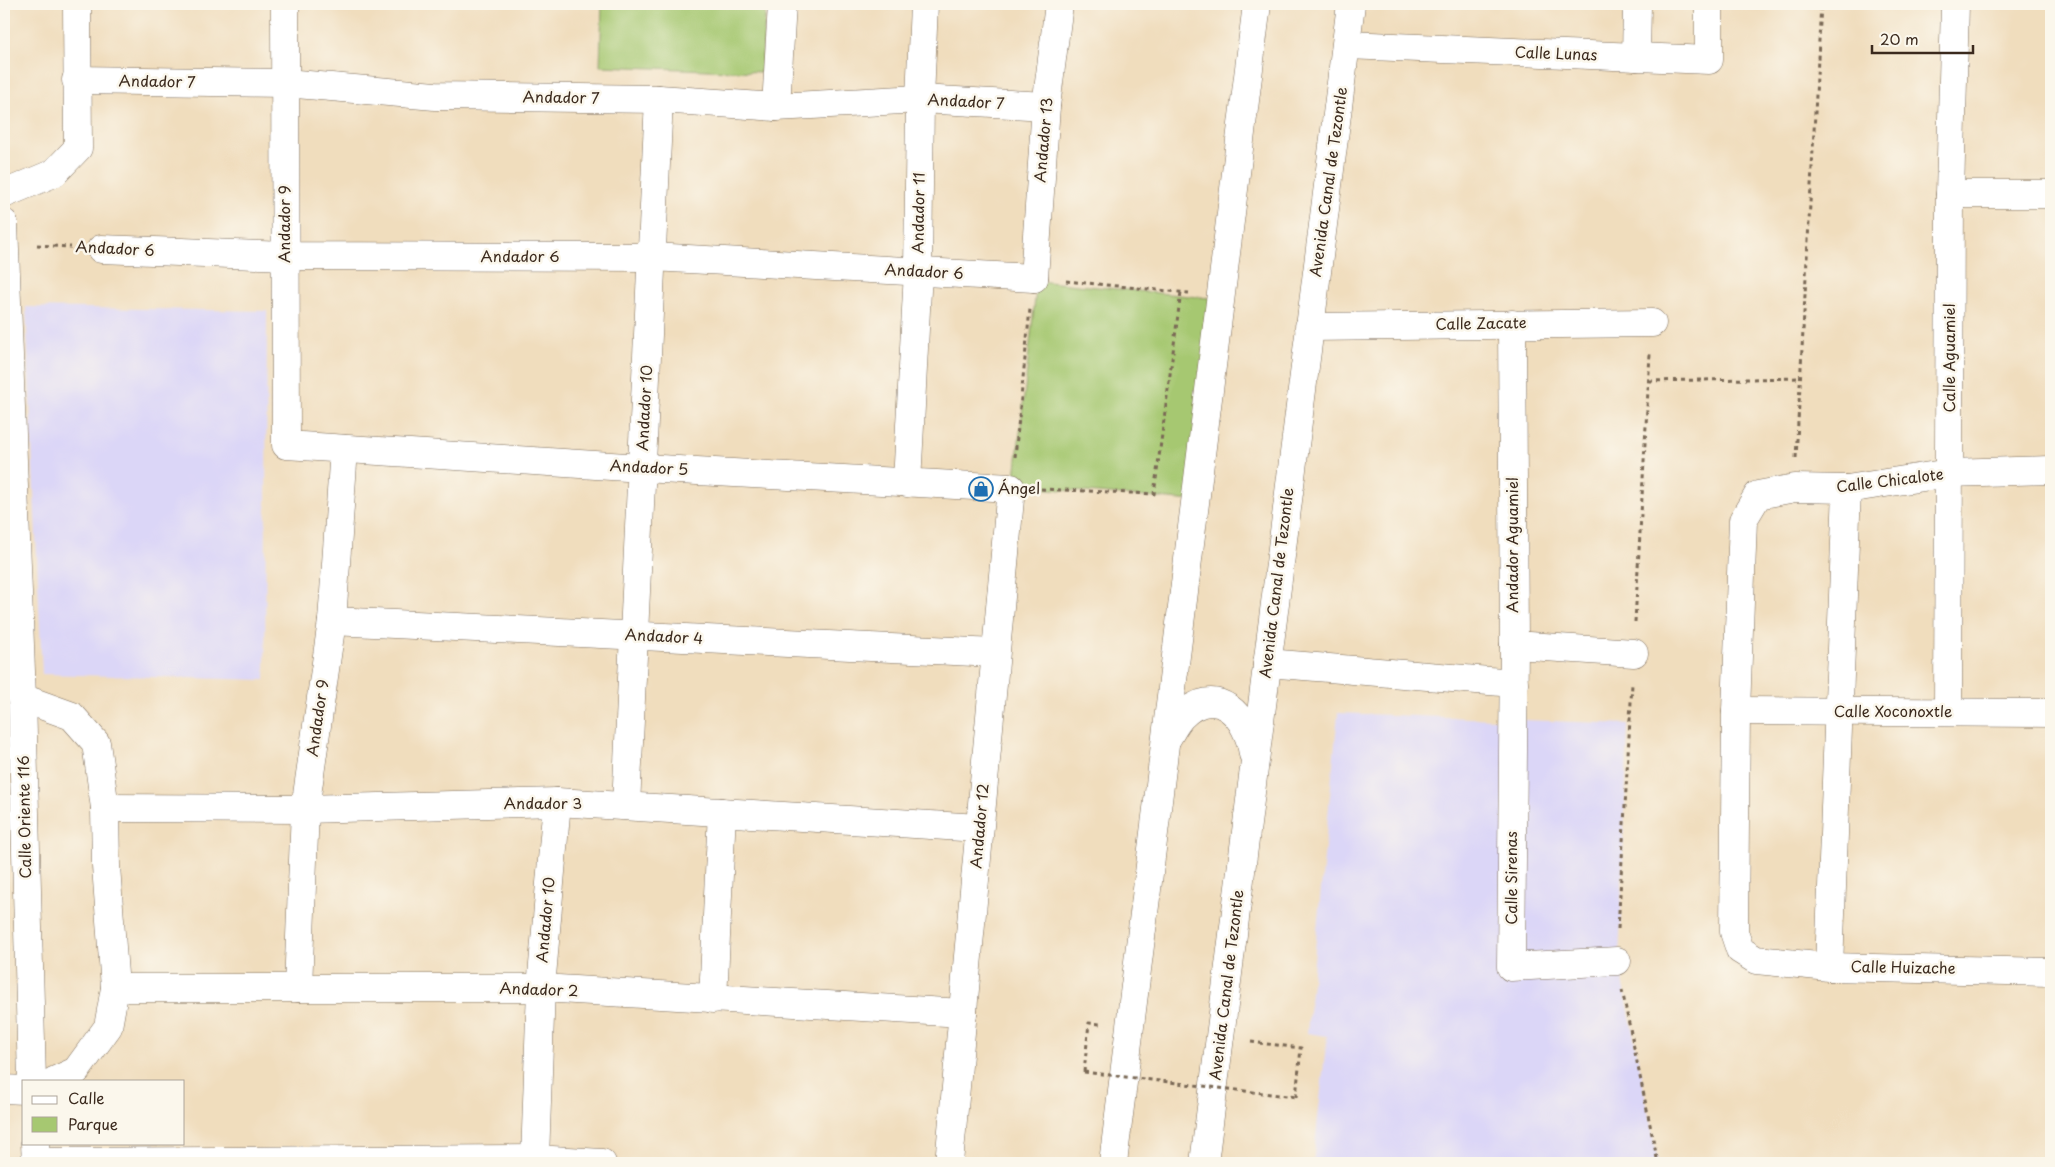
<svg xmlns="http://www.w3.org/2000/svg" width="2055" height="1167" viewBox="0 0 2055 1167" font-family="'Playpen Sans',sans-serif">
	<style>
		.built { fill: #dbd6f7 }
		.park { fill: #a6c871; stroke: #707948 }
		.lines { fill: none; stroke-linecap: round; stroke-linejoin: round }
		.pedestrian-casing { stroke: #7a6956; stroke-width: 29 }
		.minor-casing { stroke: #7a6956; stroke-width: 29 }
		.secondary-casing { stroke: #7a6956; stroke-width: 29 }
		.path { stroke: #7a6956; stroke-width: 3; stroke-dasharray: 4 4; stroke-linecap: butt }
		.pedestrian { stroke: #fff; stroke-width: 28 }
		.minor { stroke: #fff; stroke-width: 28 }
		.secondary { stroke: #fff; stroke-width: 28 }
		.path-bridge { stroke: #7a6956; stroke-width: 3; stroke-dasharray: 4 4; stroke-linecap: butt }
		.labels { text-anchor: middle; stroke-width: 5; stroke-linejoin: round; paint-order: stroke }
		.street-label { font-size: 15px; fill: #3b2a1e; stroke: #fbf7ec }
		.poi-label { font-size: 15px; fill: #3b2a1e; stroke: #fbf7ec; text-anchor: start }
	</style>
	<rect width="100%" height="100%" fill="#fbf7ec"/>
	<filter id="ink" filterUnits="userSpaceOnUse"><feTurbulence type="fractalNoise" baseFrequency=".02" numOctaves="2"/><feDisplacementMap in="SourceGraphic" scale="10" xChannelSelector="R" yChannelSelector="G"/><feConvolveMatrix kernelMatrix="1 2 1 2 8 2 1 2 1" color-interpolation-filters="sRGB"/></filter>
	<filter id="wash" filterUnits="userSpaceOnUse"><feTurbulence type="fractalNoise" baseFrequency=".0096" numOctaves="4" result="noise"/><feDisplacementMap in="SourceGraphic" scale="20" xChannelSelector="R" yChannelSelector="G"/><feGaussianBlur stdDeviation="1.12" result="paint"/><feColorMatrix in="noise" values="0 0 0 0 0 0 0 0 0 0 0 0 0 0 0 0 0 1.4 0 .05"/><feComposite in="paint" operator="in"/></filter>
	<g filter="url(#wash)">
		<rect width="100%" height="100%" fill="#f0ddbd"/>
		<!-- built -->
		<g class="built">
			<path d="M26,307l241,4 -2,369 -223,-6z"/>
			<path d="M1338,713l290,11 -9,236 39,203h-345l14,-127 -20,-3z"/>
		</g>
		<!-- park -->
		<g class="park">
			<path d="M602,4h164l-5,68 -161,-6z"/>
			<path d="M1037,281l182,18 -26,202 -179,-15z"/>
		</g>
	</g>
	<g filter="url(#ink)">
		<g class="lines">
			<!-- pedestrian casing -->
			<g class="pedestrian-casing">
				<g id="pedestrian">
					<path d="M1034,278l12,-172 13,-102"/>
					<path d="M36,1162l499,-3"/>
				</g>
			</g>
			<!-- minor casing -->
			<g class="minor-casing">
				<g id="minor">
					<path d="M285,4l1,441 356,23 369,20 -62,675"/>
					<path d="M1347,45l362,15v-56"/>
					<path d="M1636,57l1,-53"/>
					<path d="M76,80l209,3 150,13 224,3 117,8 144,-8 126,7"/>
					<path d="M776,107l6,-103"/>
					<path d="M4,194l50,-21 24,-25 -1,-144"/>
					<path d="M1950,194h101"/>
					<path d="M4,223l18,475 10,383"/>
					<path d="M101,249l184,7 367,1 382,21"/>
					<path d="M1512,324l2,321 120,8"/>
					<path d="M1309,327l343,-4"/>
					<path d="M2051,470l-102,3 -102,16 -52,-1 -37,7 -15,25 -7,191 -2,221 6,18 16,10 73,7 222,5"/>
					<path d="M907,483l11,-212 2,-172 4,-95"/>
					<path d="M332,621l663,32"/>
					<path d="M1514,645l-3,322 106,-6"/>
					<path d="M1267,663l247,20"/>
					<path d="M22,698l50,18 24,27 9,65 1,58 9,122 -7,39 -32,44 -22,10"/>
					<path d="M1736,711l315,2"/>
					<path d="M1948,711l2,-517 5,-190"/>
					<path d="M557,802l-16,186 -6,171 67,4"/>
					<path d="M626,806l33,-707"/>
					<path d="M105,808l200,1 252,-7 422,26"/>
					<path d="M1829,967l18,-478"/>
					<path d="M115,988h426l422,25"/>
					<path d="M298,988l7,-179 27,-188 12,-172"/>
					<path d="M713,999l9,-187"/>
					<path d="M4,1089l20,1"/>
					<path d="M35,1143l1,20"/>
				</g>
			</g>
			<!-- secondary casing -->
			<g class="secondary-casing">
				<g id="secondary">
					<path d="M1166,740c5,-8 9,-16 15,-23 35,-36 67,-1 72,37"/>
					<path d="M1113,1163l144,-1159"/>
					<path d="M1204,1163l147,-1159"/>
				</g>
			</g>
			<!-- path -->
			<g class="path">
				<path d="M37,245l34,2"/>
				<path d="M1066,281l123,12"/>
				<path d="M1649,381l151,-3"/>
				<path d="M1015,457l15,-148"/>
				<path d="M1796,458l25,-454"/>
				<path d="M1041,489l113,5 27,-202"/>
				<path d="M1635,622l15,-268"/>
				<path d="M1618,929l14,-245"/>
				<path d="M1622,990l36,173"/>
				<path d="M1251,1042l50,6 -5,49"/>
				<path d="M1084,1072l5,-49 11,1"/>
			</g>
			<!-- pedestrian -->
			<use href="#pedestrian" class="pedestrian"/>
			<!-- minor -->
			<use href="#minor" class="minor"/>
			<!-- secondary -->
			<use href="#secondary" class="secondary"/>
			<!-- path-bridge -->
			<path class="path-bridge" d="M1084,1072l212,25"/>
		</g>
	</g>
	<!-- icons -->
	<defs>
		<g id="shop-ring" transform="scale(1.25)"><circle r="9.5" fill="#fbf7ec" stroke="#1f6fb2" stroke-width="1.5"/><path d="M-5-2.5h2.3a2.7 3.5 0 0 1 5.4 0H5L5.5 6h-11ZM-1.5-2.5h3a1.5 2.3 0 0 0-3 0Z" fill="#1f6fb2"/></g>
	</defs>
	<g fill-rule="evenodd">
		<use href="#shop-ring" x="981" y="489"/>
	</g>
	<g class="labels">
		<!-- street labels -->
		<g class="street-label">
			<text transform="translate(1556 54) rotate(2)" y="5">Calle Lunas</text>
			<text transform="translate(157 82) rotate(1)" y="5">Andador 7</text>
			<text transform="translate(561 98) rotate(1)" y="5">Andador 7</text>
			<text transform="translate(966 102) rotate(3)" y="5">Andador 7</text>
			<text transform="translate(1044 140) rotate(-85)" y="5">Andador 13</text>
			<text transform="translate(1329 182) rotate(-82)" y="5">Avenida Canal de Tezontle</text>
			<text transform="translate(919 213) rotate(-89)" y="5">Andador 11</text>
			<text transform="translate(285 224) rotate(-90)" y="5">Andador 9</text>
			<text transform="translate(115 249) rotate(3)" y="5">Andador 6</text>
			<text x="520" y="262">Andador 6</text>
			<text transform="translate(924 272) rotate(3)" y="5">Andador 6</text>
			<text transform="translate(1481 324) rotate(-1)" y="5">Calle Zacate</text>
			<text transform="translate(1950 358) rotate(-90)" y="5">Calle Aguamiel</text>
			<text transform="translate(645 408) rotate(-87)" y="5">Andador 10</text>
			<text transform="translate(649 468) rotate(3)" y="5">Andador 5</text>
			<text transform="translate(1890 481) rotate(-7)" y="5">Calle Chicalote</text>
			<text transform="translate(1513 545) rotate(-90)" y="5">Andador Aguamiel</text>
			<text transform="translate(1277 583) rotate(-83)" y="5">Avenida Canal de Tezontle</text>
			<text transform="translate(664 637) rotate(3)" y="5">Andador 4</text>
			<text x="1893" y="717">Calle Xoconoxtle</text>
			<text transform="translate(318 718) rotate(-82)" y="5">Andador 9</text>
			<text x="543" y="809">Andador 3</text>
			<text transform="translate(25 817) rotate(-91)" y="5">Calle Oriente 116</text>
			<text transform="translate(980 826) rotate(-85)" y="5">Andador 12</text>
			<text transform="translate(1512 878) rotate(-90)" y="5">Calle Sirenas</text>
			<text transform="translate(546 920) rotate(-85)" y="5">Andador 10</text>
			<text transform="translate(1903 968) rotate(1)" y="5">Calle Huizache</text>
			<text transform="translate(1227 985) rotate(-83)" y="5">Avenida Canal de Tezontle</text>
			<text transform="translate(539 990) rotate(2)" y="5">Andador 2</text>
		</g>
		<!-- poi labels -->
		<g class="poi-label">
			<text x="998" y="494">Ángel</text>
		</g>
	</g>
	<!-- margin -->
	<rect width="2055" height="1167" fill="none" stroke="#fbf7ec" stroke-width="20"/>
	<!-- legend -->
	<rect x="22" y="1080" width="162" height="65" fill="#fbf7ec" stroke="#aea59a"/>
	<rect x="32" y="1096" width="25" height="8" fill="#ffffff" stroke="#aea59a"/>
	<text x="68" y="1104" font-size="15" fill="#3b2a1e">Calle</text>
	<rect x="32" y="1117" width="25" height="15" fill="#a6c871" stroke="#aea59a"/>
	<text x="68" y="1130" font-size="15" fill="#3b2a1e">Parque</text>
	<!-- scale -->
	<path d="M1872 45v8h101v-8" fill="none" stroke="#3b2a1e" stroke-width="2.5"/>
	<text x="1880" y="45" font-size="15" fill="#3b2a1e" stroke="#fbf7ec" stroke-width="4" paint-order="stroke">20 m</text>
</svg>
